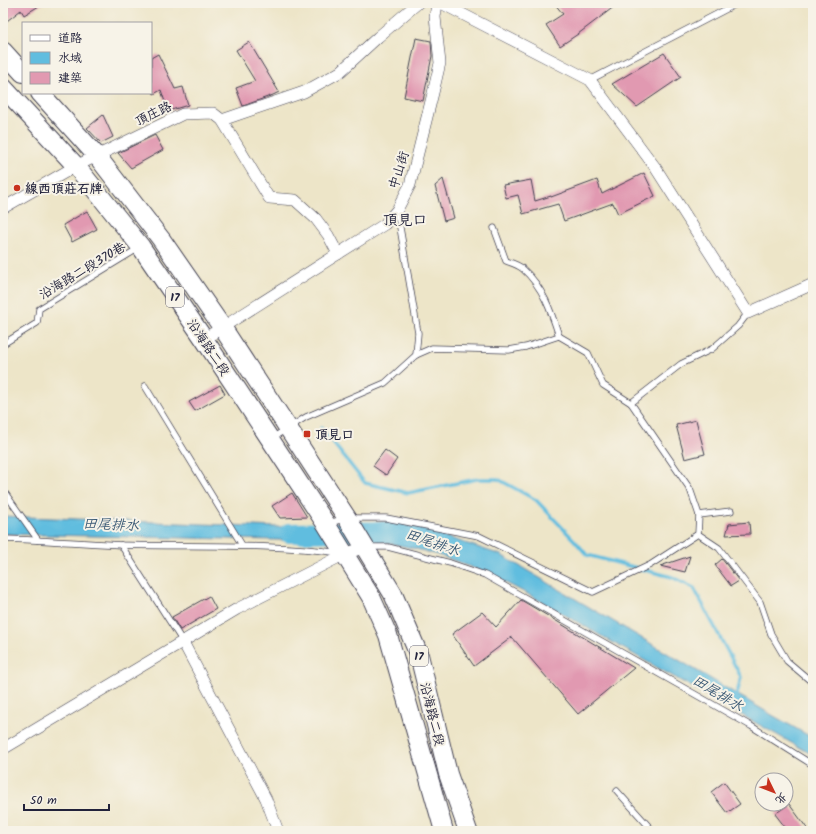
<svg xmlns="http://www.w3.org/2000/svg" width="816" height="834" viewBox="0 0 816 834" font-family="Kalam,'LXGW WenKai TC',sans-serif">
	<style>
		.water { fill: #61bddf; stroke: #42708d }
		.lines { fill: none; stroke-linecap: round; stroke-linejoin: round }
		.stream { stroke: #61bddf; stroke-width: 3.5 }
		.river { stroke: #61bddf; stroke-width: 20 }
		.building { fill: #e199b1 }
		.lane-casing { stroke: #403f50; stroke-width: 7 }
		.street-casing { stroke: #403f50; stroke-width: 12 }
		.primary-casing { stroke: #403f50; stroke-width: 20 }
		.lane { stroke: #fff; stroke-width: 5.5 }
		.street { stroke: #fff; stroke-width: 11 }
		.primary { stroke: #fff; stroke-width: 18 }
		.poi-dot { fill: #c8321e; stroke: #f7f3e8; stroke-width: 1.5 }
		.labels { text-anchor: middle; stroke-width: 4; stroke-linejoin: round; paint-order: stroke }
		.shield { fill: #f7f3e8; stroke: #62616f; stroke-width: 1 }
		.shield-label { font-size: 12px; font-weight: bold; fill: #22223b }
		.street-label { font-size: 13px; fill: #22223b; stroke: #f7f3e8 }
		.poi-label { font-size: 13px; font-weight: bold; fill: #22223b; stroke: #f7f3e8; text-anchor: start }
		.water-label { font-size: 14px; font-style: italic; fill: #385874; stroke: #f7f3e8 }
		.quarter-label { font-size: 15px; fill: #22223b; stroke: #f7f3e8 }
	</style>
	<rect width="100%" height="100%" fill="#f7f3e8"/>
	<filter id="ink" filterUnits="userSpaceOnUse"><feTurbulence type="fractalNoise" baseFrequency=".025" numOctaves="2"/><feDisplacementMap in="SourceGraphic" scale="8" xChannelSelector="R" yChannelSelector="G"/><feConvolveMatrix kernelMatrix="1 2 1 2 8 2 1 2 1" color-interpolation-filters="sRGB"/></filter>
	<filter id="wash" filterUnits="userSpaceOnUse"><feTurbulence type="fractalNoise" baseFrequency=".012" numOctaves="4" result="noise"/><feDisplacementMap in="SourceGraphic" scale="16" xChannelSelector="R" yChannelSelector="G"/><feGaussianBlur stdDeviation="0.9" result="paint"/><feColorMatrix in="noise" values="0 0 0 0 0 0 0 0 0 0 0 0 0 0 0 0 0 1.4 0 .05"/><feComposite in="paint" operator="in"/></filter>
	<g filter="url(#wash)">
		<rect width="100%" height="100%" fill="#ede5c8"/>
		<!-- water -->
		<g class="water">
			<path d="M3,516l274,11 35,-1 9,15 -318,-7z"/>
			<path d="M393,523l24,4 84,28 271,160 41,23v17c-68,-38 -135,-76 -203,-114 -73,-42 -146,-89 -232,-99l-10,-17z"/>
		</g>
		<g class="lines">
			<!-- stream -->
			<path class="stream" d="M321,428l44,55 43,10 69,-14h21l38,21 39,41 12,14 85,22 22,11 47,89 -5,22"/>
			<!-- river -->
			<path class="river" d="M289,533l110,-2"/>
		</g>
		<g id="blocks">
			<!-- building -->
			<g class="building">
				<path d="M3,3h41l-20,12 -3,-5 -18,14z"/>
				<path d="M554,3h65l-41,31 -18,12 -14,-21 17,-11z"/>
				<path d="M416,38l15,3 1,15 -9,45 -19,-4z"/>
				<path d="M249,42l30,50 -6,3 -30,11 -7,-18 19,-7 -19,-31z"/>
				<path d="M664,53l17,24 -44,30 -25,-23z"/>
				<path d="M158,54l17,35 8,-2 5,18 -20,6 -7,-21 -7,4 -3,-6v-30z"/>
				<path d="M103,115l10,22 -12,6 -14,-15z"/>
				<path d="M155,135l8,15 -32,18 -13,-15z"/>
				<path d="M644,173l11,23 -37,18 -5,-11 -49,18 -6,-17 -35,10 -5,-19 -12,3 -3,-13 28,-5 4,21 16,-5v1l46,-17 5,14z"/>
				<path d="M443,179l11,39 -10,3 -9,-35z"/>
				<path d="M87,211l10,18 -25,13 -9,-17z"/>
				<path d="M220,385l5,9 -30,17 -6,-9z"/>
				<path d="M696,420l9,34 -20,5 -9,-34z"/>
				<path d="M385,450l12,9 -11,16 -13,-9z"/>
				<path d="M292,493l15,24 -27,1 -8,-12z"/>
				<path d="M749,522l1,12 -24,1 3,-11z"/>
				<path d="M690,556l-5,16 -25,-6z"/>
				<path d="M722,559l17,22 -8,5 -16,-21z"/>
				<path d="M209,596l7,13 -36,21 -8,-13z"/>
				<path d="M521,600l37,22 76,46 -56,46 -66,-77 -38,29 -22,-32 30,-22 14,15z"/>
				<path d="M724,782l16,22 -13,9 -16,-21z"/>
				<path d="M789,804l20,27h-21l-13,-17z"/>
			</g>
		</g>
	</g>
	<g filter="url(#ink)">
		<use href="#blocks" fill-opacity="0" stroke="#403f50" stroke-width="1"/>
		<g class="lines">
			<!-- lane casing -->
			<g class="lane-casing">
				<g id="lane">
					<path d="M590,80l148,-77"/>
					<path d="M397,210l21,123 -2,22"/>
					<path d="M494,228l12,33c6,2 13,4 17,8 20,18 28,42 36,67"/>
					<path d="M3,344l34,-21 2,-14 100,-61"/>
					<path d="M145,386l97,159"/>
					<path d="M272,438l34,-21 79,-34 31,-28 16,-7 77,2 17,-3 33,-11 29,17 15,32 28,18"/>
					<path d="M3,490l35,50"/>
					<path d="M731,511l-32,4 -9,-26 -59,-86 50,-39 31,-15 26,-23 10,-13"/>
					<path d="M329,523l18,-5h39l93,18 114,56 57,-27 48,-31 1,-19"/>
					<path d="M698,534l21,14 41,54 11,32 16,27 26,22"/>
					<path d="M3,539c40,1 79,4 118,6 74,2 146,-2 219,8"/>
					<path d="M121,545l62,97"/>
					<path d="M368,547h20l62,16 35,12 266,151 62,39"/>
					<path d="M617,791l36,40"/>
				</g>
			</g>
			<!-- street casing -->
			<g class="street-casing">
				<g id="street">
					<path d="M441,3l149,77 65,87 93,146 65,-29"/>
					<path d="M222,120l82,-28 36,-20 38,-35 40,-34"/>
					<path d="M3,208l73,-42 107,-52 30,-1 9,7 47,78 26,2 21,19 12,16 10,19"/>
					<path d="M204,339l181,-115 12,-14 13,-25 23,-92 7,-30 -5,-46 2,-14"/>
					<path d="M183,642l83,157 12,32"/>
					<path d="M3,749l234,-140 108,-55 20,-7"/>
				</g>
			</g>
			<!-- primary casing -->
			<g class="primary-casing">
				<g id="primary">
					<path d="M3,51l20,22"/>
					<path d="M3,87l73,79 65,81 63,92 122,185 45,73 17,38 56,196"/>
					<path d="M40,93l57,63 64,83 61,88 125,191 46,76 26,61 29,119 20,57"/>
				</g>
			</g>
			<!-- lane -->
			<use href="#lane" class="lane"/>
			<!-- street -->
			<use href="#street" class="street"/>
			<!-- primary -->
			<use href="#primary" class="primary"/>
		</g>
	</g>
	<!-- markers -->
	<g class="poi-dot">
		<circle cx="17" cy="188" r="4"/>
		<rect x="303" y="430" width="8" height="8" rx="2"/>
	</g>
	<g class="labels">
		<!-- shield labels -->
		<g class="shield">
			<rect x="166" y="287" width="18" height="20" rx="3"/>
			<rect x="410" y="646" width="18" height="20" rx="3"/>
		</g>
		<g class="shield-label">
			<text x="175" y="301">17</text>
			<text x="419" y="660">17</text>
		</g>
		<!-- street labels -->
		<g class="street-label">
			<text transform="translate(153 113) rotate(-26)" y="5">頂庄路</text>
			<text transform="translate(398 170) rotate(-72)" y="5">中山街</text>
			<text transform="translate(82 270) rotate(-31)" y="5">沿海路二段370巷</text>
			<text transform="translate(209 347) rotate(56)" y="5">沿海路二段</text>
			<text transform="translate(433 714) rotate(76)" y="5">沿海路二段</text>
		</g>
		<!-- poi labels -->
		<g class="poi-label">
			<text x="25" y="193">線西頂莊石牌</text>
			<text x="315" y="439">頂見口</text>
		</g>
		<!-- water labels -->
		<g class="water-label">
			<text transform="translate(111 524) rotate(2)" y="5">田尾排水</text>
			<text transform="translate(433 542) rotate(19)" y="5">田尾排水</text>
			<text transform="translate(718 693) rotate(31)" y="5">田尾排水</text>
		</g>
		<!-- quarter labels -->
		<g class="quarter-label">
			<text x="405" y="225">頂見口</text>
		</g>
	</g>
	<!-- margin -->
	<rect width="816" height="834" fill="none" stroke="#f7f3e8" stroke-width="16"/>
	<!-- legend -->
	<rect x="22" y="22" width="130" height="72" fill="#f7f3e8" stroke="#a29fa3"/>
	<rect x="30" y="35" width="20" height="6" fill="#ffffff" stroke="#a29fa3"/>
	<text x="58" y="42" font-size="12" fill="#22223b">道路</text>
	<rect x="30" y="52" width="20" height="12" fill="#61bddf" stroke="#a29fa3"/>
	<text x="58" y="62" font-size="12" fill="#22223b">水域</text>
	<rect x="30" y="72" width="20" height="12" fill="#e199b1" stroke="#a29fa3"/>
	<text x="58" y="82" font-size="12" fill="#22223b">建築</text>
	<!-- north arrow -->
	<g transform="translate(774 792) rotate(133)"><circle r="19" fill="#f7f3e8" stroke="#a29fa3"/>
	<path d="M0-3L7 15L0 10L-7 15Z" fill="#c8321e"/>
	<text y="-6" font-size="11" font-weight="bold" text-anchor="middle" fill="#22223b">北</text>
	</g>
	<!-- scale -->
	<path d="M24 804v6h85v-6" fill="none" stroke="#22223b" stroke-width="2"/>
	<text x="30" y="804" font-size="12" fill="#22223b" stroke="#f7f3e8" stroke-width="3" paint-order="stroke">50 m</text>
</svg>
